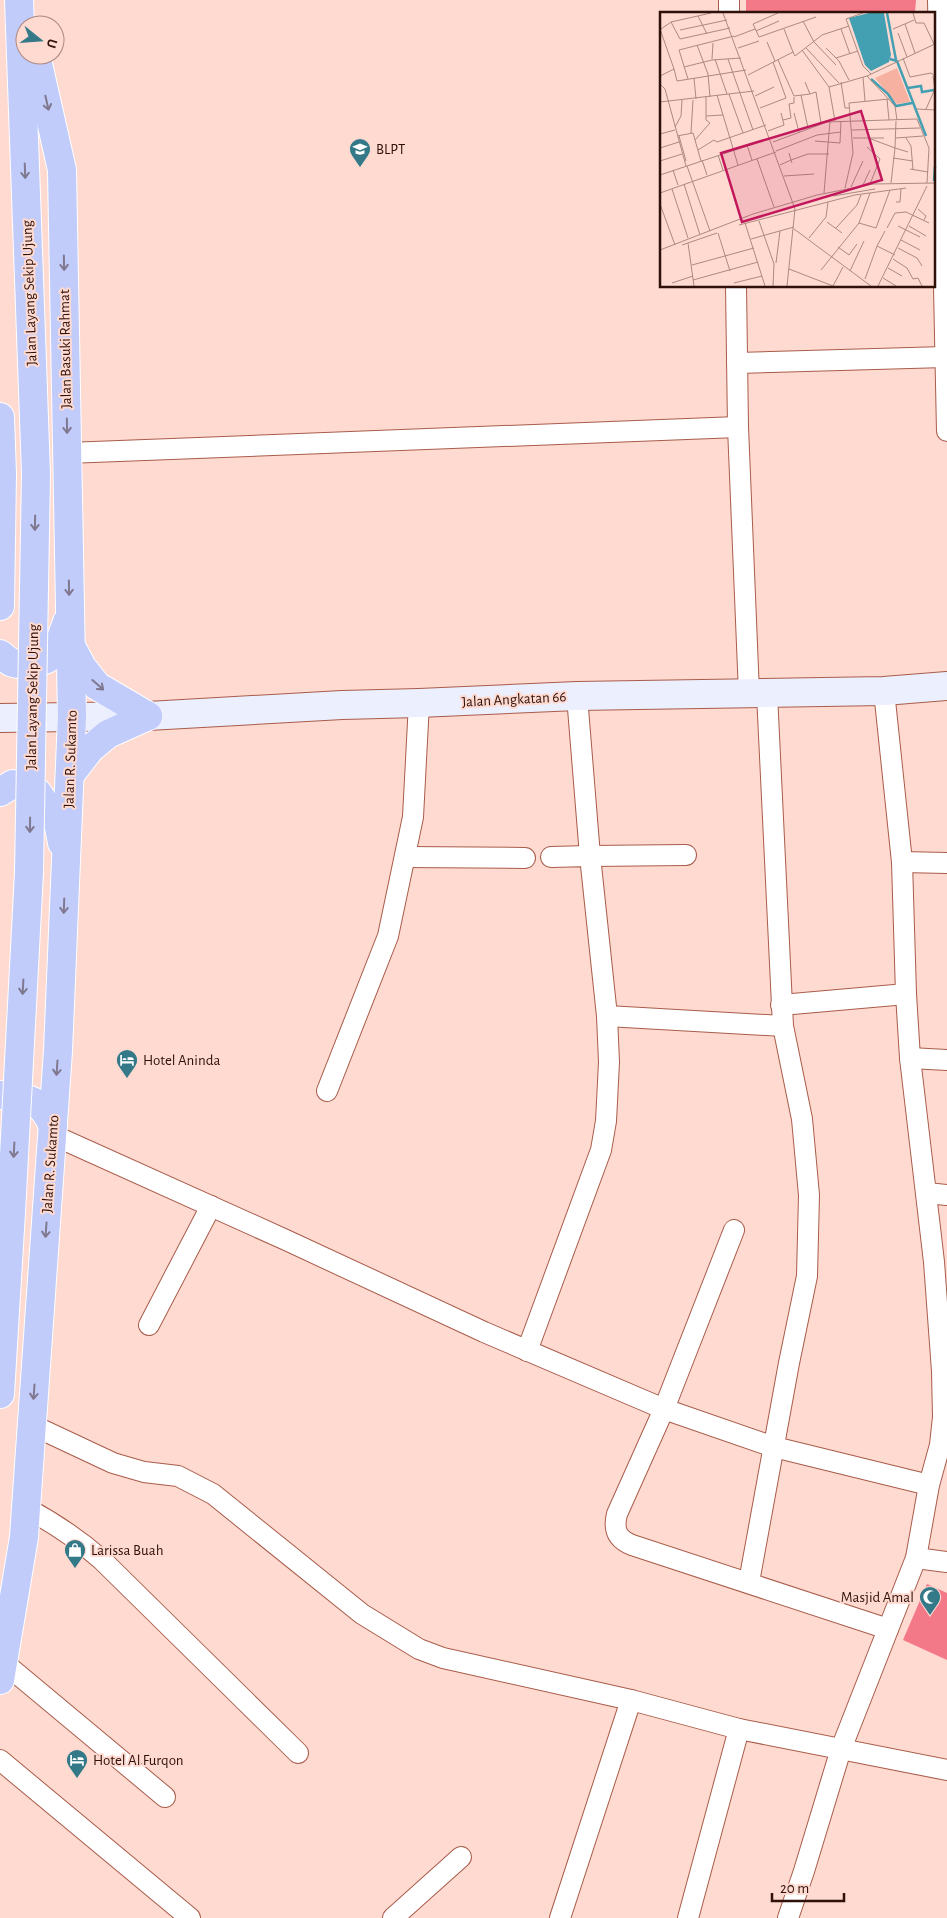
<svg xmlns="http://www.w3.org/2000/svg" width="947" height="1918" viewBox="0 0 947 1918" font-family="'Alegreya Sans',sans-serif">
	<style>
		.building { fill: #f47988 }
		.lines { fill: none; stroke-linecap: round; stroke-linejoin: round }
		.street-casing { stroke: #a95c4a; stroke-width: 22 }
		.secondary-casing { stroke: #a95c4a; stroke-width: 30 }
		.highway-casing { stroke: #fff; stroke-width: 30 }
		.street { stroke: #fff; stroke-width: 20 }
		.secondary { stroke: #ecf0fe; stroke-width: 28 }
		.highway { stroke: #c1ccfb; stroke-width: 28 }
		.highway-bridge-casing { stroke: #fff; stroke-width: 30; stroke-linecap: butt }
		.highway-bridge { stroke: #c1ccfb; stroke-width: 28 }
		.oneway { stroke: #80788f }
		.labels { text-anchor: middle; stroke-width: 4; stroke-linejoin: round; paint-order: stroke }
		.poi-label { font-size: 15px; fill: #30110a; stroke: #fedad1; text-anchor: start }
		.street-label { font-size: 15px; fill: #30110a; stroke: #fedad1 }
		.inset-river { fill: none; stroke: #439fb2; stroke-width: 2.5 }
		.inset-road { fill: none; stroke: #ac8a81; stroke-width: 1 }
		.view { fill: #c2185b; fill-opacity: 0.15; stroke: #c2185b; stroke-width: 2.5 }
		.inset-edge { fill: none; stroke: #30110a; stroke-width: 2.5 }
	</style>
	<rect width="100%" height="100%" fill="#fedad1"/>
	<!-- building -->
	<g class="building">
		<path d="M746,0h170l-1,12 -169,-1z"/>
		<path d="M927,1584l20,9v67l-44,-20z"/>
	</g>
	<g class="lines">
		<!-- street casing -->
		<g class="street-casing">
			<g id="street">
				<path d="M729,0v14"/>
				<path d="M938,0l9,431"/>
				<path d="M736,286l2,141 11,266"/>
				<path d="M737,363l208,-6"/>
				<path d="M67,453l671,-26"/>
				<path d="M577,696l13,160 96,-1"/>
				<path d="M406,857l119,1"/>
				<path d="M902,862l45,1"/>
				<path d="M781,1005l125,-11"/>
				<path d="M607,1016l176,10"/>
				<path d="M910,1058l37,2"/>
				<path d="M327,1091l61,-155 25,-119 6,-114"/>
				<path d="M53,1135l233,105 198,92 180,77 110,38 155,38"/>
				<path d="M927,1193l20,2"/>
				<path d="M734,1230l-70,179 -47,105c-4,16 0,25 15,31l256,84"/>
				<path d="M149,1325l62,-119"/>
				<path d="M527,1351l74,-201 5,-29 3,-59 -2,-46 -17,-160 -39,1"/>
				<path d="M32,1425l81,38 31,9 34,4 35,18 149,120 57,35 24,9 188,42 108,29 208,41"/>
				<path d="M26,1508c28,15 52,31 76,52l196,193"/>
				<path d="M916,1558l31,4"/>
				<path d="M749,1582l40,-219 18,-87 2,-81 -7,-76 -19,-93 -16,-332"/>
				<path d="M3,1662l162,135"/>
				<path d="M0,1760l190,158"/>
				<path d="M393,1918l68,-61"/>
				<path d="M560,1918l71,-218"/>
				<path d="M688,1918l51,-189"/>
				<path d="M788,1918l16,-47 37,-122 75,-191 13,-73 11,-40 3,-28 -1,-46 -8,-109 -24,-204 -4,-64 -4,-132 -18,-171"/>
			</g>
		</g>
		<!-- secondary casing -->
		<g class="secondary-casing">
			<path id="secondary" d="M0,718l148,-2 194,-11 77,-2 158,-7 307,-5 63,-5"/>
		</g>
		<!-- highway casing -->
		<g class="highway-casing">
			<g id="highway">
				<path d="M19,0l17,474"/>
				<path d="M0,417l2,57 -2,132"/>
				<path d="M71,646l11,21 15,19 51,30"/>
				<path d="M0,654c4,3 9,8 13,9 10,3 32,0 39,-8 7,-9 11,-22 15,-33"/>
				<path d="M70,775l20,-26 18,-15 40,-18"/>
				<path d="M0,792l13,-8 24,8 21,30 4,21"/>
				<path d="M0,1095c28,3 41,3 53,31"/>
				<path d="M0,1394l11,-182"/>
				<path d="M0,1680l24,-143 2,-29 32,-457 14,-334 -10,-547 -26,-115"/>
			</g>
		</g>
		<!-- street -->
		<use href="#street" class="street"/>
		<!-- secondary -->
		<use href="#secondary" class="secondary"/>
		<!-- highway -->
		<use href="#highway" class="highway"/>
		<!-- highway-bridge casing -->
		<g class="highway-bridge-casing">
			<path id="highway-bridge" d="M11,1212l18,-339 7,-399"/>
		</g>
		<!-- highway-bridge -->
		<use href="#highway-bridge" class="highway-bridge"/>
	</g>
	<!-- one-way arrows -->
	<defs><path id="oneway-shaft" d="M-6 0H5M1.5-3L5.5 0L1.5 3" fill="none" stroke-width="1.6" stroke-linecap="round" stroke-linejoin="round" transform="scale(1.25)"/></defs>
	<g class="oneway">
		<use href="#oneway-shaft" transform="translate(47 103) rotate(77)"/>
		<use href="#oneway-shaft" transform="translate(25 171) rotate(88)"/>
		<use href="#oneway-shaft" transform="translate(64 263) rotate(89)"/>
		<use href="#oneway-shaft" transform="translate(67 426) rotate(89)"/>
		<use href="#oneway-shaft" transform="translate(35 523) rotate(91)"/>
		<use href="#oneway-shaft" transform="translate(69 588) rotate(89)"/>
		<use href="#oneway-shaft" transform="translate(98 685) rotate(41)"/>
		<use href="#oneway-shaft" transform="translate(30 825) rotate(91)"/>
		<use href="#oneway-shaft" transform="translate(64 906) rotate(92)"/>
		<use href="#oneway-shaft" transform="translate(23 987) rotate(93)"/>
		<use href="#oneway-shaft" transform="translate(57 1068) rotate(94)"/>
		<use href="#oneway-shaft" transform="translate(14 1150) rotate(93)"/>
		<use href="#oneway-shaft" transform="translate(46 1230) rotate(94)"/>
		<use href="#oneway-shaft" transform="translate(34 1392) rotate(94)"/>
	</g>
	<!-- icons -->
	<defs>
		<g id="school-pin" transform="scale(1.125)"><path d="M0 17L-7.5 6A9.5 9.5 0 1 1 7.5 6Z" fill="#347988" stroke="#fedad1"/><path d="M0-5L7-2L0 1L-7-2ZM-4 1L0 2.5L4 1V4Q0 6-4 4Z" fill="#fff"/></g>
		<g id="hotel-pin" transform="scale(1.125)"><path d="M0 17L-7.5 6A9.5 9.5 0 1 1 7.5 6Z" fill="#347988" stroke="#fedad1"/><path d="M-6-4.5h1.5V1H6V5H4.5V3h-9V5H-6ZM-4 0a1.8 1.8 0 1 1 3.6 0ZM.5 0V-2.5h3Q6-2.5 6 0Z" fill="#fff"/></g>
		<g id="shop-pin" transform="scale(1.125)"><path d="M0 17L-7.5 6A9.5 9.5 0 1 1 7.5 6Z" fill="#347988" stroke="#fedad1"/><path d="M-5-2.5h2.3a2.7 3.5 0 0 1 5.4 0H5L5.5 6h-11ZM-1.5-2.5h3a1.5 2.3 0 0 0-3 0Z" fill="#fff"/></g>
		<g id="mosque-pin" transform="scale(1.125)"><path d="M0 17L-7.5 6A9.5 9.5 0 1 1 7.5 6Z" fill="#347988" stroke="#fedad1"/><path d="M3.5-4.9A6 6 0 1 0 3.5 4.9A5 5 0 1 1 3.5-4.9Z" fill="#fff"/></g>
	</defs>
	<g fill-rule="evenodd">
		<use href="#school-pin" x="360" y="149"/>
		<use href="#hotel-pin" x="127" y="1060"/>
		<use href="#shop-pin" x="75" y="1550"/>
		<use href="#mosque-pin" x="930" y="1597"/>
		<use href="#hotel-pin" x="77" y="1760"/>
	</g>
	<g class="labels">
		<!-- poi labels -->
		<g class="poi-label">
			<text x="376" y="154">BLPT</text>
			<text x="143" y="1065">Hotel Aninda</text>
			<text x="91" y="1555">Larissa Buah</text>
			<text x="914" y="1602" text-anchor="end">Masjid Amal</text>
			<text x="93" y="1765">Hotel Al Furqon</text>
		</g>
		<!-- street labels -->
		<g class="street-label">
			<text transform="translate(29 293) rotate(-92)" y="5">Jalan Layang Sekip Ujung</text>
			<text transform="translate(65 349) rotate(-91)" y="5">Jalan Basuki Rahmat</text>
			<text transform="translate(32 697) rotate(-89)" y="5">Jalan Layang Sekip Ujung</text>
			<text transform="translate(514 699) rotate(-3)" y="5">Jalan Angkatan 66</text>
			<text transform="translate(70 759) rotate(-88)" y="5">Jalan R. Sukamto</text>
			<text transform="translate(50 1164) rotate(-86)" y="5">Jalan R. Sukamto</text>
		</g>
	</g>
	<!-- overview -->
	<g transform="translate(660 12)">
		<rect width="275" height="275" fill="#fedad1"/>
		<path d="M237,56l13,34 -13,2 -22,-26z" fill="#f6b1a1"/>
		<path d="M209,1h15l7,42 -2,7 -18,9 -6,-6 -16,-47z" fill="#439fb2"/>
		<path class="inset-river" d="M227,1l9,47M230,47l7,2 29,75M211,67l17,15 8,12 16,-3M248,76l13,-2 1,6 12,-2M274,169l1,-15"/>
		<path class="inset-road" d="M63,1l72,196 -8,77M118,1l-25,11 6,13 57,-20M203,1l-17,6 17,47 8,8M253,1l3,10h8l10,21M38,4l9,18M143,9l11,21 22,23M11,10l9,17 50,-11M245,12l10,29M1,17l10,-7 40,-9M124,17l9,23M181,17l9,25M233,17l21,-9M20,18l47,-10M96,19l23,-10M238,21l9,24M74,25l21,-8M107,30l8,19M37,33l11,29 2,23M78,36l21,-7M146,36l33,35M166,36l13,13 10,19M142,38l27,37 6,34M176,46l22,-7M243,46l7,19 21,-4 4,3M52,47l1,-16M55,47l12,35M68,47l25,71M118,48l16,36 16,-2M24,55l28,-7 29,-2M14,57l3,12 69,-11M88,63l45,-23 2,4 27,-21 27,-9M0,64l14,-7 -14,-40M207,64l28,30 2,14M203,65l2,24M34,66l2,21M28,67l-9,-29 55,-14M145,70l5,12 6,-2 5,31M181,70l4,26h4M0,72l5,5 21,77M169,75l38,-11 68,-32M69,82l14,39M57,83l21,70M141,83l7,33M95,84l19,-9M227,87l2,21M0,90l94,-11M100,96l26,-10 -13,-36M257,97l18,1M266,97l9,-20 -2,-13M134,101l5,19M46,104l17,-1M123,108l8,-2 -2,-14 5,-1v-6M236,109l-1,27 13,4M15,115l6,-11 1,-16M192,118l68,-2M108,119l16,-6 -3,-12M31,121l2,-33M0,122l15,-4M17,124l16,-3 8,28M19,124l7,25M193,126h31M236,126l27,-2M246,126l5,8 2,24M211,127l24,9 -4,35M35,128l15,-17 -4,-3v-23M155,129l25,2 1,-22M113,130l54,-20 90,-3 12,29 -2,35M87,133l5,15M207,135l13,12 -10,25M0,136l19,-6M38,138l16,-10 3,2 49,-17M116,139l41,-16 24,-3M58,143l5,15M233,146l20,3M97,147l17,48M42,148l5,15M0,149l22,-7M132,151l-1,-3 17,-6h21M120,153l11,-5 -2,-7M27,154l23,65M250,157l18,3M13,158l5,15M0,163l111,-37M124,164l30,-2M24,172l16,51M203,173l7,-15M191,175l12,-26M185,176l8,-35 -4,-50 40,-4M12,177l16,49M0,181l116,-41M164,181l6,-72M173,184l42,-7M236,190h4l1,-13M0,192l15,41M258,197l8,7 -2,4M99,209l15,43 -1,22M167,210l15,11M85,211l20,63M199,211l17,5 14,-38M79,213l116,-30 51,-7M238,214l22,11M249,214l17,10M176,216l21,-23 4,-10M227,216l8,-15 11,-1 23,11M134,217l77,57M58,221l12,38M149,226l17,-21 2,-15M91,227l43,-12M241,228l19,10M28,231l6,43M22,233l35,-12M217,234l8,-15M178,235l11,8 8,-11M238,236l19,10 5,8M0,238l93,-36 64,-19 56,-11 62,-1M233,247l14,9 6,11 5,-1 4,8M116,251l4,-32M32,253l62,-17M228,256l14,8M129,257l44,17M161,258l38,-47 11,-30M190,259l14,-30M223,266l13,8M205,267l12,-33 18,9M33,268l65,-18M12,271l21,-7M74,271l28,-7M173,274l10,-19M218,274l49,-100"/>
		<path class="view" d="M201,99l21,69 -140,42 -21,-69z"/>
		<rect width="275" height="275" class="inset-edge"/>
	</g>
	<!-- north arrow -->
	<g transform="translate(40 40) rotate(107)"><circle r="24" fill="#fedad1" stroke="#ac8a81"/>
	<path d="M0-4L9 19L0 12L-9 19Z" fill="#347988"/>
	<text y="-8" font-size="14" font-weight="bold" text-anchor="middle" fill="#30110a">U</text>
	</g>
	<!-- scale -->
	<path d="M772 1893v8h72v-8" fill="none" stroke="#30110a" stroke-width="2.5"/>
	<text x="780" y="1893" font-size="15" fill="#30110a" stroke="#fedad1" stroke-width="4" paint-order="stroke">20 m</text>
</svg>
